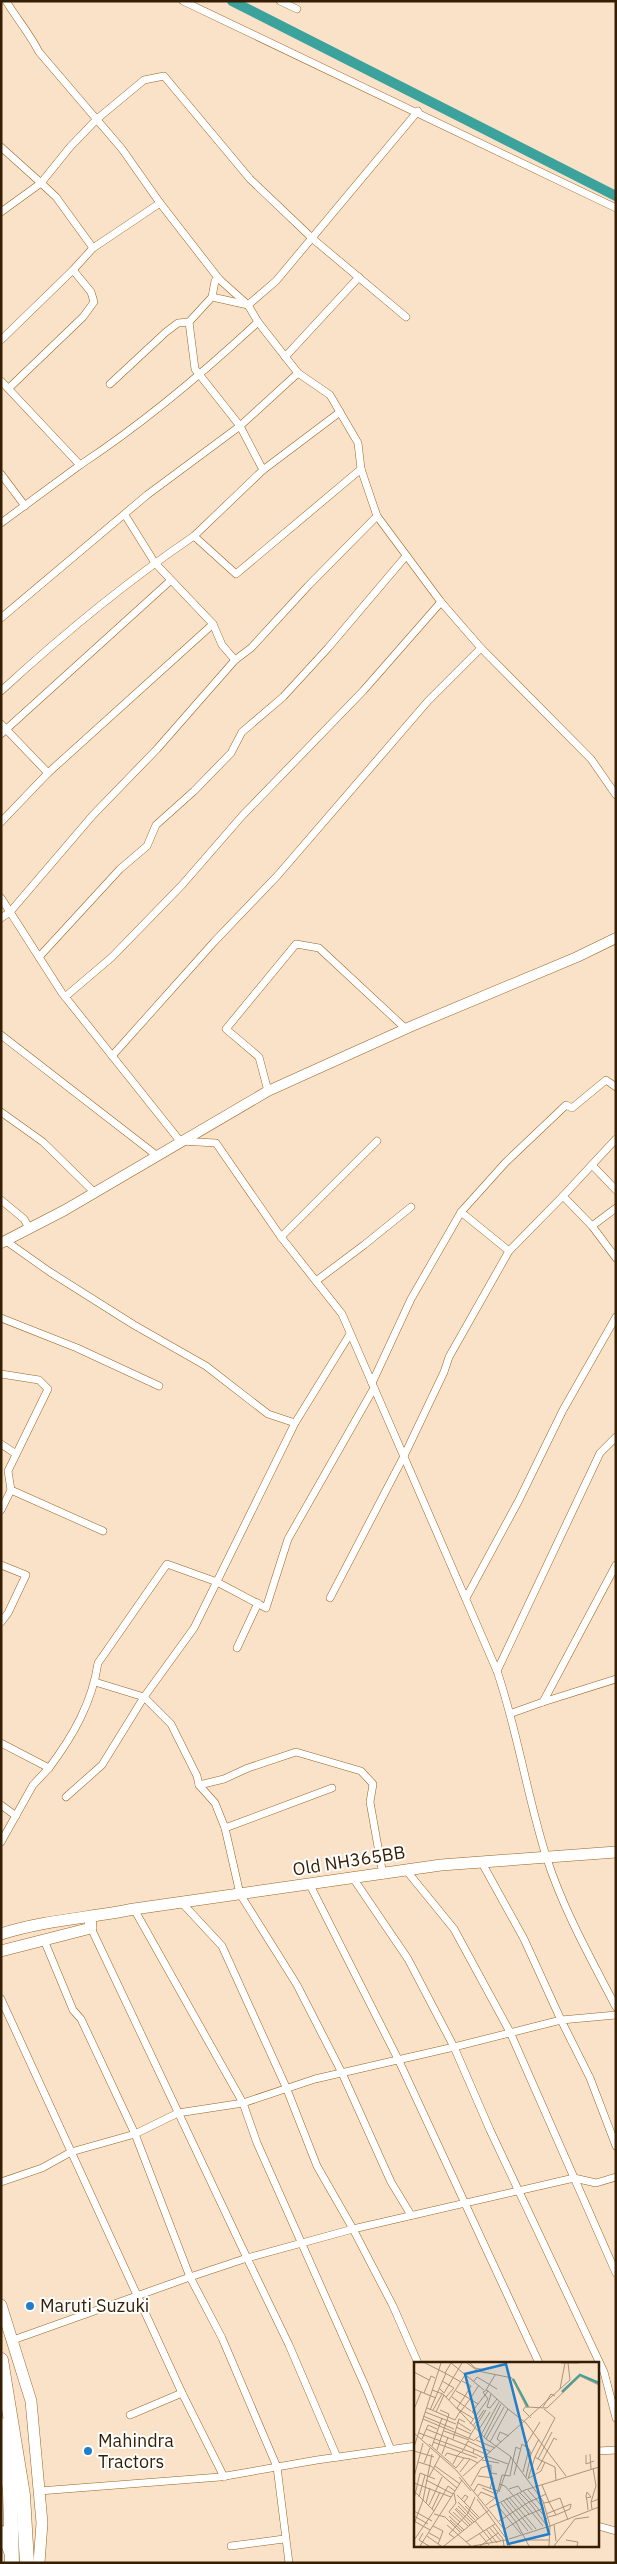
<svg xmlns="http://www.w3.org/2000/svg" width="617" height="2564" viewBox="0 0 617 2564" font-family="'IBM Plex Sans',sans-serif">
	<style>
		.lines { fill: none; stroke-linecap: round; stroke-linejoin: round }
		.canal { stroke: #3ba39c; stroke-width: 10 }
		.street-casing { stroke: #9b651f; stroke-width: 8 }
		.secondary-casing { stroke: #9b651f; stroke-width: 11 }
		.primary-casing { stroke: #9b651f; stroke-width: 12 }
		.highway-casing { stroke: #9b651f; stroke-width: 15 }
		.street { stroke: #fff; stroke-width: 7 }
		.secondary { stroke: #fff; stroke-width: 10 }
		.primary { stroke: #fff; stroke-width: 11 }
		.highway { stroke: #fff; stroke-width: 14 }
		.poi-dot { fill: #207ecb; stroke: #fff; stroke-width: 2 }
		.labels { text-anchor: middle; stroke-width: 4; stroke-linejoin: round; paint-order: stroke }
		.street-label { font-size: 18px; fill: #351e02; stroke: #fff }
		.poi-label { font-size: 18px; fill: #351e02; stroke: #fff; text-anchor: start }
		.inset-river { fill: none; stroke: #3ba39c; stroke-width: 2.5 }
		.inset-road { fill: none; stroke: #ab9479; stroke-width: 1 }
		.view { fill: #207ecb; fill-opacity: 0.15; stroke: #207ecb; stroke-width: 2.5 }
		.inset-edge { fill: none; stroke: #351e02; stroke-width: 2.5 }
	</style>
	<rect width="100%" height="100%" fill="#fae2c9"/>
	<g class="lines">
		<!-- canal -->
		<path class="canal" d="M232,1l384,195"/>
		<!-- street casing -->
		<g class="street-casing">
			<g id="street">
				<path d="M6,1c11,18 24,33 33,51l83,97 38,54 59,76 -4,2 -3,16"/>
				<path d="M183,1l433,207"/>
				<path d="M280,1l17,8"/>
				<path d="M1,147l40,36 -40,29"/>
				<path d="M93,248l-37,-51 -15,-14 29,-36 27,-28 47,-39 20,-4 86,103 63,60 93,78"/>
				<path d="M219,279l29,26 28,-24 142,-170"/>
				<path d="M1,340l72,-70 20,-22 67,-45"/>
				<path d="M285,357l74,-80"/>
				<path d="M298,373l-58,53 23,44 -69,66 42,38 125,-105"/>
				<path d="M1,381l79,84c64,-42 122,-91 178,-143"/>
				<path d="M110,384l56,-52 12,-9 11,-1"/>
				<path d="M9,388l74,-71 11,-15 -3,-10 -18,-22"/>
				<path d="M263,470l77,-58"/>
				<path d="M1,474l24,32"/>
				<path d="M125,515l30,48 58,61 9,21 13,15"/>
				<path d="M1,523l79,-58"/>
				<path d="M1,618l146,-123 93,-69 -45,-57 -6,-47 23,-25 36,8 10,17 40,51 32,22 28,48 3,26 16,47 64,86 40,46 -53,53 -150,174 -64,67 -102,114"/>
				<path d="M481,648l110,111 25,36"/>
				<path d="M1,691c61,-56 125,-109 193,-155"/>
				<path d="M1,724l47,49"/>
				<path d="M1,734l169,-153"/>
				<path d="M1,822l47,-49 165,-149"/>
				<path d="M1,898l61,95 118,148 36,2 65,94 61,77 155,357c21,61 30,126 50,188 17,52 44,100 69,148"/>
				<path d="M1,918l9,-6 83,-97 64,-66 78,-89 16,-12 57,-62 69,-70"/>
				<path d="M39,957l81,-88 27,-23 9,-21 38,-34 37,-38 11,-21 41,-35 45,-49 78,-92"/>
				<path d="M65,997l47,-40 70,-72 60,-69 121,-125 78,-89"/>
				<path d="M1,1035l155,120"/>
				<path d="M268,1091l-9,-34 -33,-28 70,-85 23,4 87,81"/>
				<path d="M1,1112l42,30 51,50"/>
				<path d="M592,1165l24,25"/>
				<path d="M563,1196l53,-57"/>
				<path d="M1,1200l23,19 5,9"/>
				<path d="M461,1212l45,-50 60,-57 6,3 34,-28 10,7"/>
				<path d="M592,1226l24,-18"/>
				<path d="M281,1237l96,-96"/>
				<path d="M6,1241l44,31 84,53 72,41 62,48 27,9"/>
				<path d="M316,1281l48,-36 47,-38"/>
				<path d="M1,1318l76,30 82,38"/>
				<path d="M1,1374l38,6 9,9 -40,82 3,19 92,41"/>
				<path d="M372,1383l39,-84 50,-87 48,39"/>
				<path d="M1,1444l15,10"/>
				<path d="M1,1510l10,-20"/>
				<path d="M1,1565l25,10 -18,38 -7,9"/>
				<path d="M330,1598l74,-142 40,-84 5,-15 60,-106 54,-55 29,30 24,32"/>
				<path d="M466,1598l53,-98 44,-90 53,-93"/>
				<path d="M237,1648l21,-45"/>
				<path d="M497,1671l103,-218 16,-16"/>
				<path d="M95,1682l49,15 27,27 26,52 2,9 16,18 10,25 15,66 57,91 45,88 49,109 20,33"/>
				<path d="M543,1702l73,-23"/>
				<path d="M512,1713l31,-11 73,-137"/>
				<path d="M1,1743l48,25 -16,17 -32,57"/>
				<path d="M49,1768c24,-32 43,-65 49,-105l69,-99 50,18 49,26 22,-69 86,-151"/>
				<path d="M199,1785l25,-6 24,-11 48,-16 65,19 12,13 -3,18 13,73"/>
				<path d="M66,1797l36,-32 42,-68 50,-69 101,-205 55,-89"/>
				<path d="M1,1805l15,11"/>
				<path d="M225,1828l107,-40"/>
				<path d="M482,1863l42,76 37,81 -107,27 36,83 114,242 12,46"/>
				<path d="M406,1870l48,59 56,103 106,241"/>
				<path d="M310,1885l89,176 140,302"/>
				<path d="M182,1903l40,43 64,141 31,79 36,63 221,-51 22,5 20,-6"/>
				<path d="M134,1909l109,194 14,40 109,245 25,62"/>
				<path d="M91,1928l156,330 106,-29 40,77 25,57"/>
				<path d="M44,1940l29,70 8,9 54,115 55,143 57,-19 42,87 48,112"/>
				<path d="M1,1999l181,394 42,84"/>
				<path d="M616,2015l-55,5 29,58 26,68"/>
				<path d="M1,2182l41,-14 29,-16 64,-18 43,-21 65,-10 72,-24 139,-32 -46,-88 -55,-81"/>
				<path d="M13,2340l177,-63 32,61 55,129 12,96"/>
				<path d="M130,2415l52,-22"/>
				<path d="M598,2451l18,-1"/>
				<path d="M39,2491l181,-14 97,-17 99,-14"/>
				<path d="M598,2526l18,5"/>
				<path d="M231,2546l53,-7"/>
			</g>
		</g>
		<!-- secondary casing -->
		<g class="secondary-casing">
			<path id="secondary" d="M1,1243l64,-33 203,-119 144,-65 165,-69 39,-19"/>
		</g>
		<!-- primary casing -->
		<g class="primary-casing">
			<g id="primary">
				<path d="M1,1934c43,-14 89,-16 133,-25l307,-44 175,-13"/>
				<path d="M1,1951l90,-23 -1,-10"/>
				<path d="M1,2305l30,96 11,122 -3,40"/>
				<path d="M1,2531l9,22"/>
			</g>
		</g>
		<!-- highway casing -->
		<g class="highway-casing">
			<g id="highway">
				<path d="M1,2360l22,135 4,68"/>
				<path d="M1,2425l9,66 2,72"/>
			</g>
		</g>
		<!-- street -->
		<use href="#street" class="street"/>
		<!-- secondary -->
		<use href="#secondary" class="secondary"/>
		<!-- primary -->
		<use href="#primary" class="primary"/>
		<!-- highway -->
		<use href="#highway" class="highway"/>
	</g>
	<!-- markers -->
	<g class="poi-dot">
		<circle cx="30" cy="2306" r="5"/>
		<circle cx="88" cy="2451" r="5"/>
	</g>
	<g class="labels">
		<!-- street labels -->
		<g class="street-label">
			<text transform="translate(349 1861) rotate(-9)" y="6">Old NH365BB</text>
		</g>
		<!-- poi labels -->
		<g class="poi-label">
			<text x="40" y="2312">Maruti Suzuki</text>
			<text x="98" y="2447">Mahindra<tspan x="98" dy="21">Tractors</tspan></text>
		</g>
	</g>
	<!-- overview -->
	<g transform="translate(414 2362)">
		<rect width="185" height="185" fill="#fae2c9"/>
		<path class="inset-river" d="M99,17l15,28M148,30l18,-17 19,8"/>
		<path class="inset-road" d="M11,1l20,10M37,1l33,27M37,1l-6,10 16,9M53,1l11,8 34,7 14,28 -3,4 8,8M56,1l5,5 10,2M147,1h18M0,10l15,8M28,19l12,7 -8,9M60,19l3,-4 20,12M65,23l-9,14 8,5 10,-13M25,26l5,5 18,-30M0,27l22,9M146,27l5,-26M18,28l11,4 43,45 24,17 33,45 7,25 49,-19M72,28l9,-15M42,29l9,5 6,-10 -9,-5M10,31l7,-17 4,2M77,32l-4,13 3,1 7,-9M38,35l19,14M35,38l16,-25M1,45l6,-15M112,45l21,1 33,-32 19,9M129,45l8,-13 4,2M13,46l28,12 4,-7 2,-2 9,-12 -5,-3 -8,12 4,3 10,6 2,2M94,47l18,14 40,53M16,48l16,-37M19,48l9,-16M11,50l31,12M22,50l8,-17M62,53l-4,-3 6,-8M9,54l31,13M9,57l50,21M43,60l14,9M56,62l18,-25 -5,-7 4,-2 21,19 -18,33M59,64l11,-16M42,65l15,7 -2,4M12,67l40,16 2,-4 23,11M30,69l25,9M64,69l12,-19M0,71l43,38 47,58 6,17M5,71l54,20M57,72l15,-24M70,75l17,-33M8,77l6,-14 9,4M39,77l6,-20 6,3M72,77l18,-32M62,78l19,8M59,79l8,-6 18,-33M19,80l44,16M87,80l-4,-3 3,-7 9,4M128,81l13,-25 -11,-9M15,82l27,24M18,84l10,-28M111,84l15,-24M0,85l27,-84M60,87l14,6M23,88l12,-36 -9,-4M0,89l20,6M48,90l4,-7 8,4 -1,4 10,5M28,92l6,-17M176,92l1,15M172,93v9l8,-3M31,94l2,-3 10,3 4,-4M72,94l22,8M121,95l3,2 14,-27M121,95l7,-14M124,97l4,2 12,-23 3,2M68,98l17,3M99,98l3,-13 4,2M4,100l13,4 26,22M10,101l6,-15M39,102l4,-8 7,2M21,104l25,18M42,106l8,-10 6,1M123,108l5,-9 13,6 1,14M46,110l10,-13 8,4M109,110l6,-23 2,5M6,111l15,6M100,113l8,-31 7,5M49,114l107,-96 -2,-17M64,114l15,2 -3,11M0,115l9,-34M15,115l11,-21M45,115l12,14M112,115l5,-23 8,-15M115,116l12,-7 4,-9M114,117l7,-22M12,118l27,14M0,121l37,14M85,122l6,2 24,28M128,123l7,17 -5,1M57,124l10,-18 10,-3v8l6,1M68,126l14,6M95,127l9,-3 4,6M114,128l8,9 -7,3 18,24M0,129l20,20 -20,29M60,129l4,-7 20,7 -3,7M84,129l4,-16 8,1 3,-16M109,129l24,28M85,130l12,-35M40,131l2,10 -7,9 11,10M103,132l26,32M43,133l22,22M64,134l3,-4 14,6 -9,7M5,135l6,-22M95,135l16,19 19,-8M92,136l26,32M172,136l5,-1 -4,-5 -1,4 1,5 1,9M0,137l6,-26M48,137l3,-4 3,2 -4,5M63,137l28,38M89,138l16,20 6,-4 11,13M44,140l17,18M177,140l5,-16 -3,-18M12,141l4,-15M87,141l15,19 3,-2 9,11M82,142l25,30M15,143l13,-28M44,144l16,16M51,144l13,13M42,146l16,15M75,146l36,-18 74,-23M129,146l-7,-9 10,-5M18,147l8,-17M41,147l15,16M178,147l-1,-7 8,-3M0,149l18,10M20,149l14,-25 7,5M39,150l15,14M20,152l11,3 16,16M132,152l25,-10 -1,5 -14,6M0,154l14,8M35,154l15,14M134,155l8,-2 -7,-13 11,-4 8,22M36,158l12,11M0,159l16,9M61,159l18,22M85,159l30,-19 -9,-9M0,162l9,-24 9,-46M33,163l24,21M78,163l11,14 1,7M140,163l2,16M19,164l10,5 -3,8M75,165l12,14M72,167l11,14M91,167l11,-7 13,24M9,171l-4,7 10,6M15,171l11,6 -2,5M65,171l10,12M13,174l14,10M41,176l-6,-4 19,-21 7,-16M95,177l41,-13 -1,20M113,178h23M152,178l12,2 -1,4M52,180l29,-18M6,184l42,-66M30,184l45,-36M59,184l33,-6M66,184l18,-13M140,184l21,-27 14,-2"/>
		<path class="view" d="M92,2l43,170 -41,10 -43,-170z"/>
		<rect width="185" height="185" class="inset-edge"/>
	</g>
	<!-- border -->
	<rect width="617" height="2564" fill="none" stroke="#351e02" stroke-width="5"/>
</svg>
